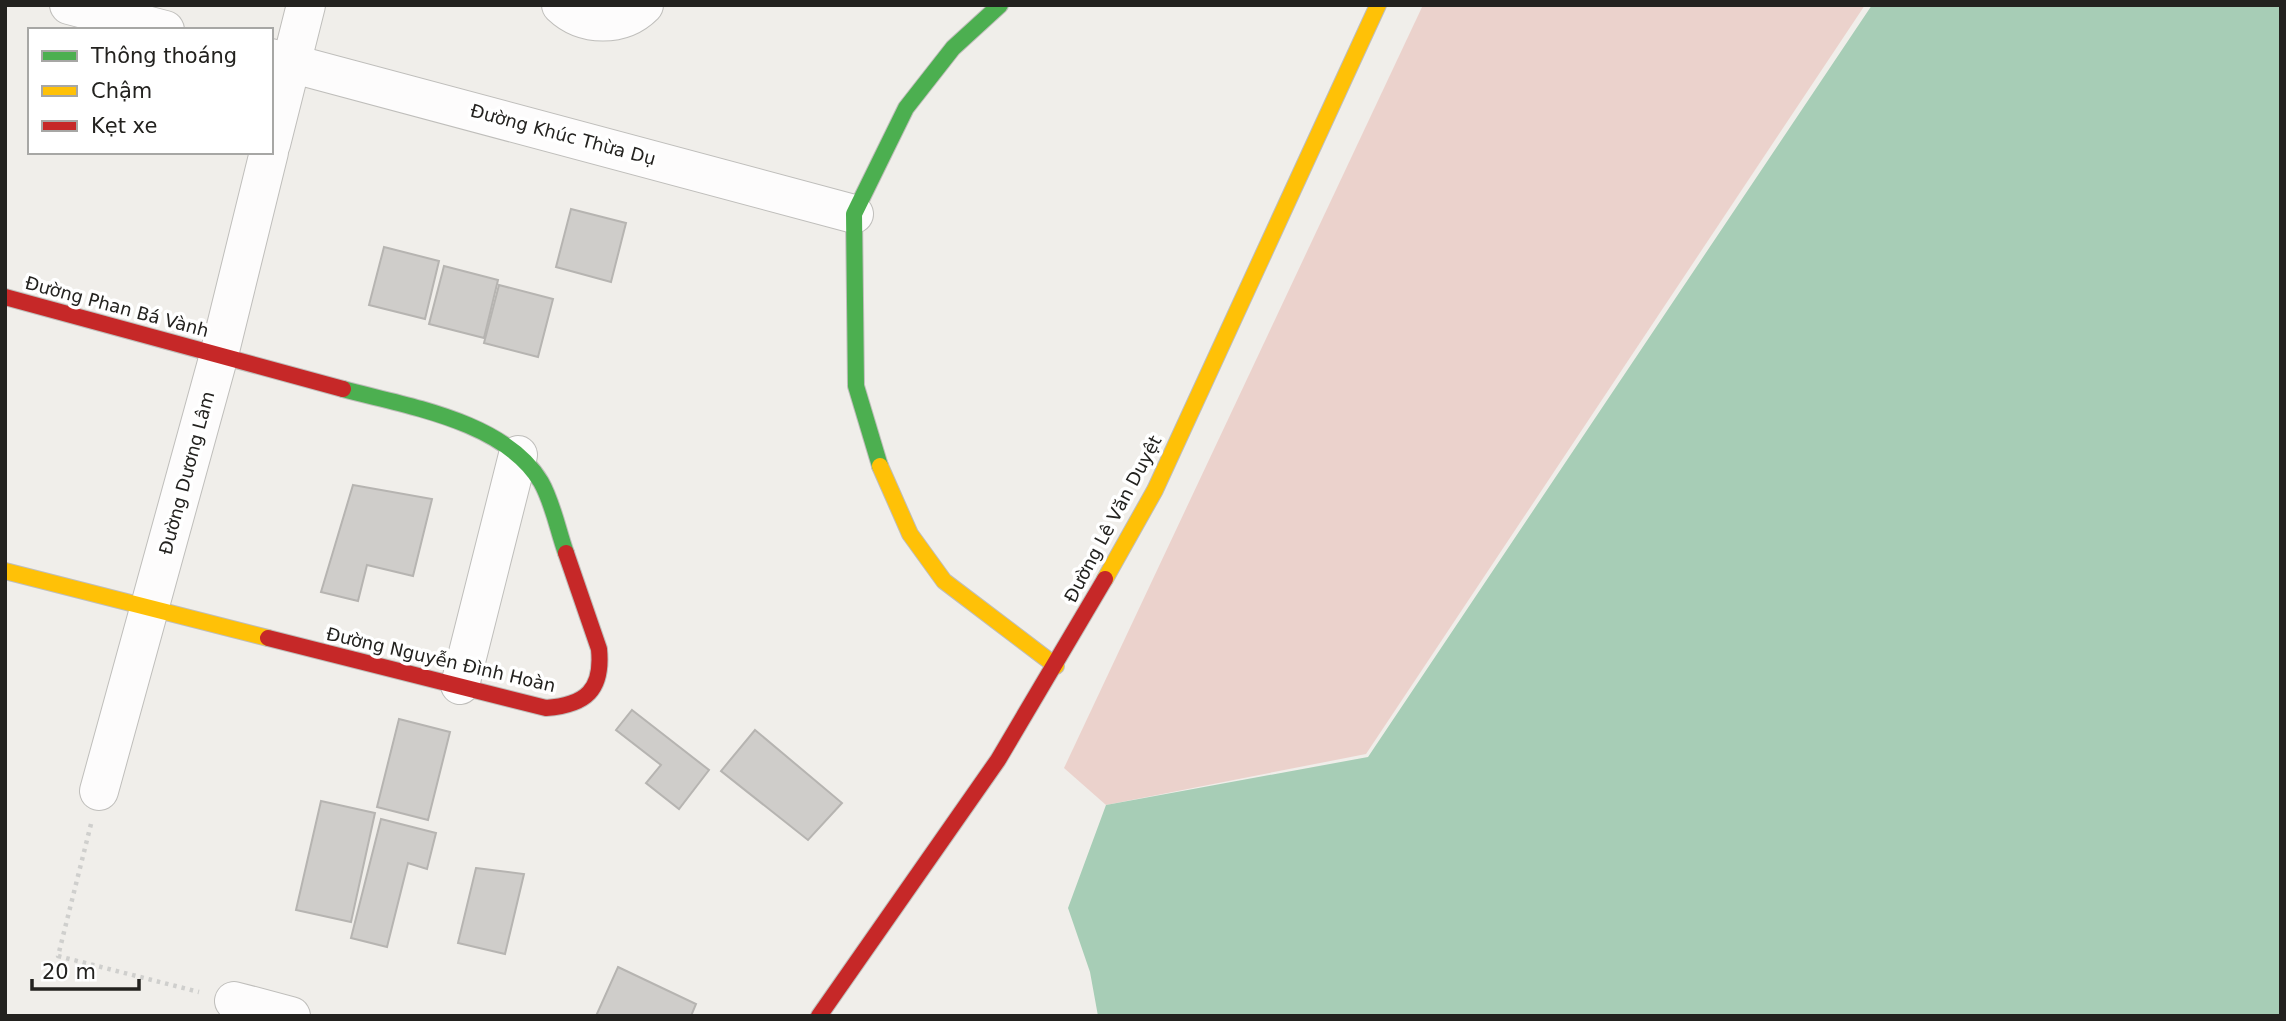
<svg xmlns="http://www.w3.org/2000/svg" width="2286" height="1021" viewBox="0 0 2286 1021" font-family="'DejaVu Sans',sans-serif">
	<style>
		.green { fill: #ebd2cc }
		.water { fill: #a7cdb6 }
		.building { fill: #cfcdca; stroke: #b6b4b1; stroke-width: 2 }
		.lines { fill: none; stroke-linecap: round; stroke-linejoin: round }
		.street-casing { stroke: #bfbebb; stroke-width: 40 }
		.fast-casing { stroke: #bfbebb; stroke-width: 18 }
		.slow-casing { stroke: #bfbebb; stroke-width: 18 }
		.jam-casing { stroke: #bfbebb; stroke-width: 18 }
		.path { stroke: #cfcfcd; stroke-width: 4.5; stroke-dasharray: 3.5 5; stroke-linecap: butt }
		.street { stroke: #fdfcfc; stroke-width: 38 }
		.fast { stroke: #4caf50; stroke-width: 16 }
		.slow { stroke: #ffc107; stroke-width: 16 }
		.jam { stroke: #c62828; stroke-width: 16 }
		.labels { text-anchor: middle; stroke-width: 7; stroke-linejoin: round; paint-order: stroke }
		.street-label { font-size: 18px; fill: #23221f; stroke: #fff }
	</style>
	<rect width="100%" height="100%" fill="#f0eeea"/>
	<!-- green -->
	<path class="green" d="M1423,5h442l-499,749 -260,51 -42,-37z"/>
	<!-- water -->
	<path class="water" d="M1872,5h409v1011h-1183l-8,-44 -22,-64 38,-103 262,-48z"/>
	<!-- building -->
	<g class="building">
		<path d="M571,209l55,14 -15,59 -55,-15z"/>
		<path d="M384,247l55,14 -14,58 -56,-14z"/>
		<path d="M444,266l54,14 -14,58 -55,-14z"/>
		<path d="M499,285l54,14 -15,58 -54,-14z"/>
		<path d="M353,485l79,14 -19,77 -46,-11 -9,36 -37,-9z"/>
		<path d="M632,710l77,60 -30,39 -33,-26 15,-18 -45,-35z"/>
		<path d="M399,719l51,13 -22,88 -51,-13z"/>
		<path d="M755,730l87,73 -34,37 -87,-69z"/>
		<path d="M321,801l54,12 -24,109 -55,-12z"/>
		<path d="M381,819l55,14 -9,36 -19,-6 -21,84 -36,-9z"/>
		<path d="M476,868l48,6 -19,80 -47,-11z"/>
		<path d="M618,967l78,37 -5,12h-95z"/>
	</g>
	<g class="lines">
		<!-- street casing -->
		<g class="street-casing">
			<g id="street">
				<path d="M69,5l96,25"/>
				<path d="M561,5c23,22 61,22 83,0"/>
				<path d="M271,58l583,156"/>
				<path d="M271,144l35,-139"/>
				<path d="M460,685l58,-230"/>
				<path d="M99,791l120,-436 50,-203"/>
				<path d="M234,1001l57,15"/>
			</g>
		</g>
		<!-- fast casing -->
		<g class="fast-casing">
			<g id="fast">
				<path d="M343,389c63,17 162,32 198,93 12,21 17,49 25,71"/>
				<path d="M880,466l-24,-80 -2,-172 52,-106 47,-60 47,-43"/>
			</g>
		</g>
		<!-- slow casing -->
		<g class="slow-casing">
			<g id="slow">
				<path d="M880,466l30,68 34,47 112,85"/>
				<path d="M5,571l263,67"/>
				<path d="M1105,579l50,-89 223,-485"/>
			</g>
		</g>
		<!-- jam casing -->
		<g class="jam-casing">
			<g id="jam">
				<path d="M5,297l338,92"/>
				<path d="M268,638l278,70c40,-3 57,-18 53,-59l-33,-96"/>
				<path d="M819,1016l179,-256 107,-181"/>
			</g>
		</g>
		<!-- path -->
		<path class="path" d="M91,824l-33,132 141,36"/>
		<!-- street -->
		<use href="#street" class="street"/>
		<!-- fast -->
		<use href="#fast" class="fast"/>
		<!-- slow -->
		<use href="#slow" class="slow"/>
		<!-- jam -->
		<use href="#jam" class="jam"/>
	</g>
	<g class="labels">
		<!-- street labels -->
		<g class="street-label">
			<text transform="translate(563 135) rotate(15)" y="6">Đường Khúc Thừa Dụ</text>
			<text transform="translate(117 307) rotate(15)" y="6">Đường Phan Bá Vành</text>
			<text transform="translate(187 473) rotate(-75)" y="6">Đường Dương Lâm</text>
			<text transform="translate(1113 519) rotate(-62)" y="6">Đường Lê Văn Duyệt</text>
			<text transform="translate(441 660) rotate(13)" y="6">Đường Nguyễn Đình Hoàn</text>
		</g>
	</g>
	<!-- border -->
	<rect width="2286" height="1021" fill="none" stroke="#23221f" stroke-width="14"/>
	<!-- legend -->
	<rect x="28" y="28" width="245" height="126" fill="#ffffff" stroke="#a7a7a5" stroke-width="2"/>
	<rect x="42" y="51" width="35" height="10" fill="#4caf50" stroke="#a7a7a5" stroke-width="2"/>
	<text x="91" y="63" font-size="21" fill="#23221f">Thông thoáng</text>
	<rect x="42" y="86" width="35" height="10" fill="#ffc107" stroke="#a7a7a5" stroke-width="2"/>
	<text x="91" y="98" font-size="21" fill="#23221f">Chậm</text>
	<rect x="42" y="121" width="35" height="10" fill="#c62828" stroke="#a7a7a5" stroke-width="2"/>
	<text x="91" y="133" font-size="21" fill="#23221f">Kẹt xe</text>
	<!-- scale -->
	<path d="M32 979v10h107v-10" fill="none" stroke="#23221f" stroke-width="3.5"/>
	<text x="42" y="979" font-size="21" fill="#23221f" stroke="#ffffff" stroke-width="5" paint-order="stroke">20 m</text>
</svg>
